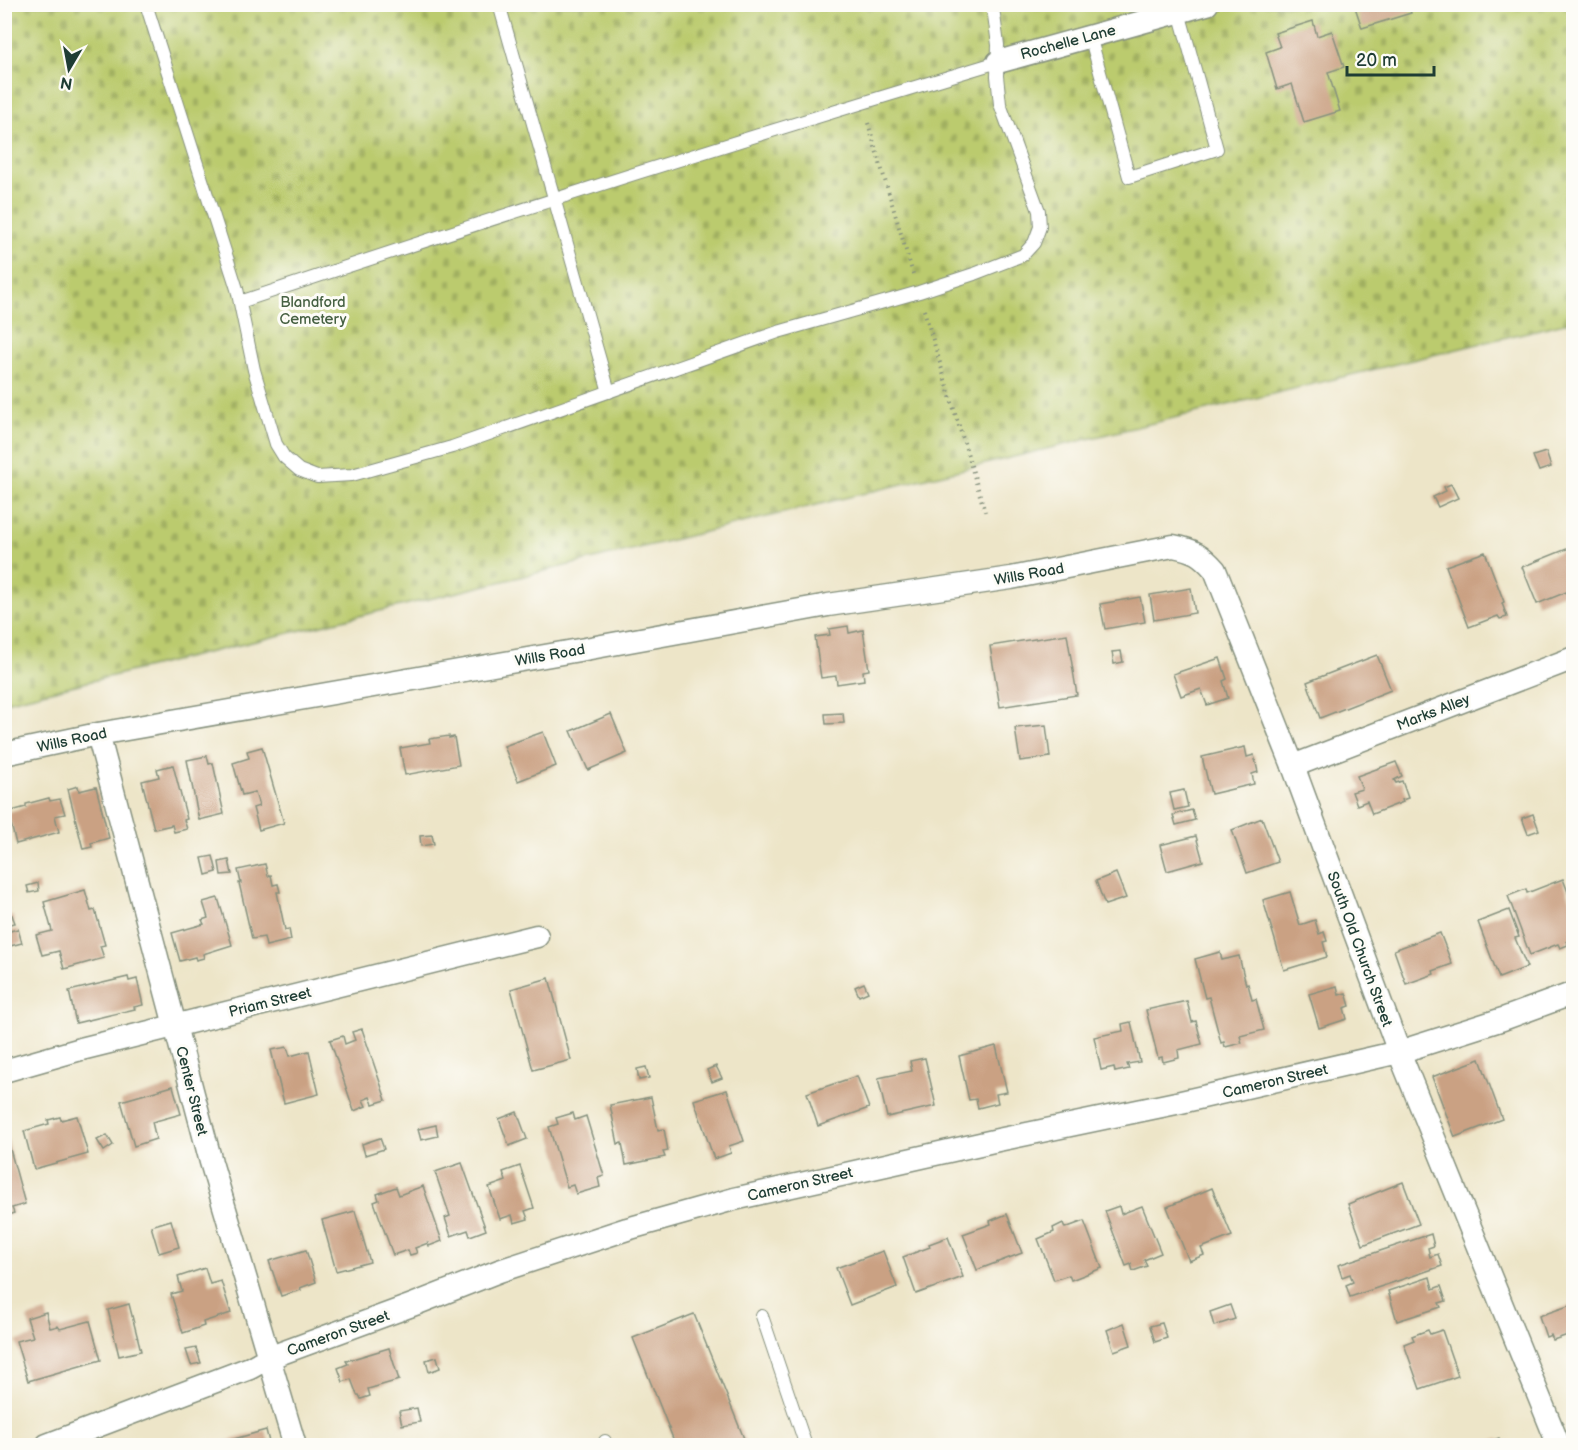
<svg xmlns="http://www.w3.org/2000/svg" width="1578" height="1450" viewBox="0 0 1578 1450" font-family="'Balsamiq Sans',sans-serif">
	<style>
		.cemetery { fill: url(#cemetery-stones); stroke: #6d8451; stroke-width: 1.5 }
		.building { fill: #caa183 }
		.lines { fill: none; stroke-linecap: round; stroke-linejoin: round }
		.lane-casing { stroke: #86917e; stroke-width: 14 }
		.street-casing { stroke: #86917e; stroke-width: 25 }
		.path { stroke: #86917e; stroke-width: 4; stroke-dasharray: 1.5 4.5; stroke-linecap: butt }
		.lane { stroke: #fff; stroke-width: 12 }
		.street { stroke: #fff; stroke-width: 22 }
		.labels { text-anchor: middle; stroke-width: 6; stroke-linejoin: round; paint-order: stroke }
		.street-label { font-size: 15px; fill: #1f3d34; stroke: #fdfcf7 }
		.park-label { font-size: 15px; fill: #466042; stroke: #fdfcf7 }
	</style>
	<defs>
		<pattern id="cemetery-stones" width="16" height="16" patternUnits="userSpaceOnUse" patternTransform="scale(1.5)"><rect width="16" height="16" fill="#bbcb6e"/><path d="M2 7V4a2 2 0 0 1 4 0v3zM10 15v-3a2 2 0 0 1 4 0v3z" fill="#a0af60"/></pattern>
	</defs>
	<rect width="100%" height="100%" fill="#fdfcf7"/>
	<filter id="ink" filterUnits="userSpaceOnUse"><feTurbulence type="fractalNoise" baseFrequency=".0167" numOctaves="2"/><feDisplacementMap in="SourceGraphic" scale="12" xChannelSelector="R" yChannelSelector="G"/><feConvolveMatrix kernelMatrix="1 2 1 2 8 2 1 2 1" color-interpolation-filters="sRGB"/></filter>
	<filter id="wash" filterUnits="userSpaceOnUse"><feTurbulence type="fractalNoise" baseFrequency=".008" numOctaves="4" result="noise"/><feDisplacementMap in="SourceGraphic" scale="24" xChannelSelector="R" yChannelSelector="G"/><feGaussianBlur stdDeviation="1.35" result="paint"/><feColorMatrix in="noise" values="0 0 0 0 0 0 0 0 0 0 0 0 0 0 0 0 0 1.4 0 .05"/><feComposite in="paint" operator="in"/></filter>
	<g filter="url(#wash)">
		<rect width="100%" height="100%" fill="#ede5c8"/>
		<!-- cemetery -->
		<path class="cemetery" d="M4,5h1569v316l-1568,381z"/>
		<g id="blocks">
			<!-- building -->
			<g class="building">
				<path d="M1354,4h54l3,9 -49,15z"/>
				<path d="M1313,21l4,15 15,-5 12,36 -16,5 12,39 -36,11 -12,-38 -15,5 -11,-37 14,-5 -5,-14z"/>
				<path d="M1546,452l5,15 -12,4 -6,-15z"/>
				<path d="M1451,484l7,14 -20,9 -5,-10 13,-6 -2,-4z"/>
				<path d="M1574,546v43l-37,15 -15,-37z"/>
				<path d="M1485,552l19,50 -2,1 5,14 -7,2 -2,-3 -29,11 -23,-61z"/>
				<path d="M1191,588l4,25 -41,7 -4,-25z"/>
				<path d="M1140,597l5,25 -40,7 -5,-25z"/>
				<path d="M848,626l1,7 14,-3 6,40 -6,1 1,9 -27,4 -1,-8 -15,2 -6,-41 15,-2 -1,-6z"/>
				<path d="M1067,634l10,61 -77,12 -10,-61z"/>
				<path d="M1121,651l2,11 -9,2 -2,-12z"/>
				<path d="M1377,655l14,35 -71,28 -13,-36z"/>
				<path d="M1220,658l7,21 -4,2 5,17 -21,7 -6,-16 -20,7 -8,-22z"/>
				<path d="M843,713l1,10 -18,1 -1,-10z"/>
				<path d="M611,714l16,39 -39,17 -17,-39z"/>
				<path d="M1046,725l4,32 -30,4 -5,-33z"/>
				<path d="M543,732l13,34 -38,15 -14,-35z"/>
				<path d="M449,736v2l5,-1 5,28 -54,10 -5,-27 30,-5 -1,-4z"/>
				<path d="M262,747l22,76 -25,7 -6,-22 6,-2 -4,-14 -13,3 -9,-32 16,-5 -2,-7z"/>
				<path d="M1245,747l2,10 7,-2 4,17 -6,2 2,10 -43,10 -9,-37z"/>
				<path d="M207,756l2,8 4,-1 11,51 -25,6 -12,-60z"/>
				<path d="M1396,762l6,14 -8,4 2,3 6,-2 6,17 -6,2 1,2 -31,12 -5,-13 -10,4 -5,-13 10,-3 -5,-13z"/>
				<path d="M173,765l14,54 -3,1 3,9 -13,3 -2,-7 -18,4 -12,-48 17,-4 -2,-8z"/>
				<path d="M78,786l1,5 17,-4 13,51 -18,5 1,4 -9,2 -15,-60z"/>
				<path d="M1184,790l4,17 -14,3 -4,-17z"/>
				<path d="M49,798l1,3 10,-2 5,15 -10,2 4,16 -43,12 -8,-32 18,-5v-3z"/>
				<path d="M1192,810l3,10 -19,5 -3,-10z"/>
				<path d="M1533,814l6,16 -11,4 -6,-16z"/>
				<path d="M1262,818l16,44 -31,11 -15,-43z"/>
				<path d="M432,835l2,9 -13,2 -1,-10z"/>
				<path d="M1196,836l7,25 -36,10 -7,-26z"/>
				<path d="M213,856l4,16 -11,3 -4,-17z"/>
				<path d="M229,860l3,14 -11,1 -2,-13z"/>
				<path d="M265,864l3,12 3,-1 2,10 5,-1 2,8h-3l8,38 4,-1 2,11 -25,6 -2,-9 -12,2 -13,-56h2l-3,-13z"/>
				<path d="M1116,873l10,25 -21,7 -9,-24z"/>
				<path d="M1563,879l11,29v31l-7,2 1,4 -8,3 -2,-4 -28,11 -22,-59 18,-7 1,4z"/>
				<path d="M38,883l1,8 -10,2 -2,-7z"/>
				<path d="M85,890l6,21 4,-1 10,35 -5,1 4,12 -40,11 -5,-18 -17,4 -6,-20 16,-4 -8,-29z"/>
				<path d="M1290,892l10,33 15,-5 4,14 5,-2 3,9 -4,1 4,15 -43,13 -21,-70z"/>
				<path d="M218,898l14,47 -29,9 1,4 -8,2 -1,-3 -15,4 -8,-28 32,-9 -2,-4 6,-2 -5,-16z"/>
				<path d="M1509,910l10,27 -4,1 12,29 -28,11 -21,-56z"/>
				<path d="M12,915l3,8 -11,2v-8z"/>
				<path d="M18,929l4,14 -12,3 -4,-14z"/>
				<path d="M1440,933l12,31 -19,7 1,3 -28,10 -12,-34z"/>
				<path d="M1220,952l2,8 17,-4 7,29 2,-1 4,16 4,-1 8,31 -24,6 2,7 -17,4 -1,-5 -3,1 -12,-46 -4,1 -10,-39z"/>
				<path d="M128,977l1,4 8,-2 6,26 -9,2 1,2 -59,14 -7,-32z"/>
				<path d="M549,978l22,82 -38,10 -22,-81z"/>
				<path d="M864,983l4,9 -9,4 -4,-9z"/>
				<path d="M1337,986l2,9 7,-2 4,13 -6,2 3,11 -28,9 -10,-34z"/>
				<path d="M1187,1001l5,21 4,-1 6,23 -24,6 1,8 -16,4 -1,-5 -4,1 -12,-48z"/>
				<path d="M1131,1022l9,40 -13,2 2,5 -14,3 -1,-5 -13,3 -7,-33 29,-6 -1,-7z"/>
				<path d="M362,1029l24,71 -13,4 -3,-7 -7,3 3,6 -12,5 -24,-71 13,-4 2,8 10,-4 -3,-8z"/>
				<path d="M996,1046l11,46 -11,2 2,9 -20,5 -2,-9 -7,1 -10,-44z"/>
				<path d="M287,1047l3,9 19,-5 10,43 -35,9 -13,-53z"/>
				<path d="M925,1058l11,48 -49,11 -9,-39 34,-7 -2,-10z"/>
				<path d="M1480,1059l22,60 -47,18 -23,-60z"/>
				<path d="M716,1066l6,12 -10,4 -5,-12z"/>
				<path d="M646,1067l3,11 -10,2 -2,-11z"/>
				<path d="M857,1076l12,32 -51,18 -11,-33z"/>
				<path d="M173,1086l8,28 -29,8 4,17 -22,7 -13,-45z"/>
				<path d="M727,1090l17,51 -15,5 2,7 -17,6 -20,-59z"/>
				<path d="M651,1097l7,33 6,-1 4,22 -5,1 2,5 -39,8 -4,-22 -4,1 -8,-39z"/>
				<path d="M517,1112l10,27 -18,7 -10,-27z"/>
				<path d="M573,1113l2,7 11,-4 18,60 -6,2 2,9 -24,7 -3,-9 -6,2 -18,-60 9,-3 -2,-6z"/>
				<path d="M77,1116l11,38 -54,15 -10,-38 25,-7 -1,-4 12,-3 1,3z"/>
				<path d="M436,1125l2,11 -17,4 -3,-11z"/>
				<path d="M107,1135l6,10 -9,6 -7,-11z"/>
				<path d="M7,1138l18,66 -13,4 2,5 -9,3v-77z"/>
				<path d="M380,1138l4,11 -19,6 -3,-11z"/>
				<path d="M462,1163l24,67 -16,6 -2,-6 -17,6 -6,-18 5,-2 -15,-44z"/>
				<path d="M520,1166l14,42 -9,3 3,8 -14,4 -2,-8 -12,4 -11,-32 17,-6 -3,-9z"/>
				<path d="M1403,1182l16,42 -56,21 -15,-41z"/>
				<path d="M423,1186l19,55 -13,5 -1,-3 -13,5 2,5 -7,2 -2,-5 -15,5 -19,-53 5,-2 -2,-6 19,-7 3,8z"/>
				<path d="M1212,1188l20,48 -31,12 3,7 -15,6 -22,-54z"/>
				<path d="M1119,1206l2,8 21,-8 19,47 -17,7 3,6 -14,5 -2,-7 -5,2 -21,-55z"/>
				<path d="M355,1211l15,51 -34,9 -14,-51z"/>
				<path d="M1007,1214l15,39 -45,17 -14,-36 28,-10 -1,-3z"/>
				<path d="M171,1220l8,27 -20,6 -8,-27z"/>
				<path d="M1084,1221l18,47 -31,12 -2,-5 -15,5 -16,-41 16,-7 -1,-4 10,-5 2,5z"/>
				<path d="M1431,1234l3,12 -6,2 2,9 8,-3 4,12 -92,31 -4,-12 7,-3 -3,-8 -8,3 -4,-12z"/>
				<path d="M948,1237l15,40 -47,17 -13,-37 27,-10 -1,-3z"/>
				<path d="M306,1250l10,32 -16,6 1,2 -20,6 -12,-35z"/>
				<path d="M883,1251l14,36 -47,18 -14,-37z"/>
				<path d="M205,1268l5,16 11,-3 10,32 -28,9 1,4 -21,7 -12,-39 11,-3 -4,-14z"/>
				<path d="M1430,1277l3,12 8,-3 5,15 -7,2 2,4 -44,14 -9,-30z"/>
				<path d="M129,1304l12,47 -22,5 -11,-46z"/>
				<path d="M1574,1304v29l-21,7 -2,-5 -5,2 -7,-21z"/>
				<path d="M1230,1305l5,14 -21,7 -4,-14z"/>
				<path d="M46,1312l4,16 8,-2 2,3 30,-8 11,39 -73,21 -12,-40 17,-4 -6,-19z"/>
				<path d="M694,1314l53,132h-71l-43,-108z"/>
				<path d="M1124,1323l7,22 -17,6 -7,-21z"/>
				<path d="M1162,1323l5,15 -12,4 -5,-16z"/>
				<path d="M1428,1330l2,4 12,-4 16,46 -38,13 -16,-45 10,-4 -2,-4z"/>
				<path d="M196,1348l5,15 -10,2 -5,-15z"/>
				<path d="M389,1348l10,32 -31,9 2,7 -9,3 -2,-4h-2l-6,-16 -8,3 -5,-14 10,-4 -2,-3z"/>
				<path d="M437,1357l3,11 -11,4 -3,-12z"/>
				<path d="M417,1408l3,14 -18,3 -3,-14z"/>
				<path d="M266,1430l4,16h-49l-1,-3z"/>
				<path d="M1499,1438l3,8h-22v-1z"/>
			</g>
		</g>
	</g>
	<g filter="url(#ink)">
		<use href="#blocks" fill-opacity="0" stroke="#86917e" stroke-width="1.5"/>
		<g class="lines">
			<!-- lane casing -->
			<g class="lane-casing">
				<g id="lane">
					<path d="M146,4l91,285 17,81 22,74 8,13 15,13 18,7 35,-2 100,-28 326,-115 141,-40 55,-18 49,-19 11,-12 6,-16 -1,-16 -39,-107 -3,-28 1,-31 -4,-30 -4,-11"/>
					<path d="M499,4l110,388"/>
					<path d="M1090,36l39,141 88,-28 -38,-137"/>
					<path d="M240,302c252,-84 504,-164 758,-240"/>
					<path d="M762,1316l44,130"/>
					<path d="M605,1441l2,5"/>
				</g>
			</g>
			<!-- street casing -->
			<g class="street-casing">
				<g id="street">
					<path d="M998,62l209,-58"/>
					<path d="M98,734l113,428 84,284"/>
					<path d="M4,754l94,-20 487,-85 243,-44 183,-27 162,-32c21,4 28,8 42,24l78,196 106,286 160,394"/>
					<path d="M1293,766l281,-108"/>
					<path d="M4,1071l77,-22 456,-113"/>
					<path d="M47,1445l203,-77 18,-10 147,-54 84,-33 128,-42 107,-30 264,-59 183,-38 218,-50 104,-33 71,-26"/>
				</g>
			</g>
			<!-- path -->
			<g class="path">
				<path d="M868,123l45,151"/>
				<path d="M924,310l61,202"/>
			</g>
			<!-- lane -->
			<use href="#lane" class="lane"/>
			<!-- street -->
			<use href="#street" class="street"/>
		</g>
	</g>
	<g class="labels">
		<!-- street labels -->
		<g class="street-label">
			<text transform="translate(1068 42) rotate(-15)" y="5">Rochelle Lane</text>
			<text transform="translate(1029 574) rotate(-10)" y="5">Wills Road</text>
			<text transform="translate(550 655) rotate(-10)" y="5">Wills Road</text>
			<text transform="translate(1433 712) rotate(-21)" y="5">Marks Alley</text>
			<text transform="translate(72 740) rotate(-12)" y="5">Wills Road</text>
			<text transform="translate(1360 949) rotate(70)" y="5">South Old Church Street</text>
			<text transform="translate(270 1002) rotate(-14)" y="5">Priam Street</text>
			<text transform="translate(1275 1081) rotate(-13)" y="5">Cameron Street</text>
			<text transform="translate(192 1091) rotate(76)" y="5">Center Street</text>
			<text transform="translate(800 1184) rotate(-13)" y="5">Cameron Street</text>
			<text transform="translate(338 1333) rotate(-20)" y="5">Cameron Street</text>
		</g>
		<!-- park labels -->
		<g class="park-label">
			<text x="313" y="307">Blandford<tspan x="313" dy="17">Cemetery</tspan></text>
		</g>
	</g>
	<!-- margin -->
	<rect width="1578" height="1450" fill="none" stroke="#fdfcf7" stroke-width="24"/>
	<!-- north arrow -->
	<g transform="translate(69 69) rotate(190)" stroke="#fdfcf7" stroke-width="4.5" paint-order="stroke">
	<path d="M0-4.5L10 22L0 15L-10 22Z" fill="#1f3d34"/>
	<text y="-9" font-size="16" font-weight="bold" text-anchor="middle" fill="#1f3d34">N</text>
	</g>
	<!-- scale -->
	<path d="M1347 66v9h87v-9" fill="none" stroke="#1f3d34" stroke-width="3"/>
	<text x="1356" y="66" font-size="18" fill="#1f3d34" stroke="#fdfcf7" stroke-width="4.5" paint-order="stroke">20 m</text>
</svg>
